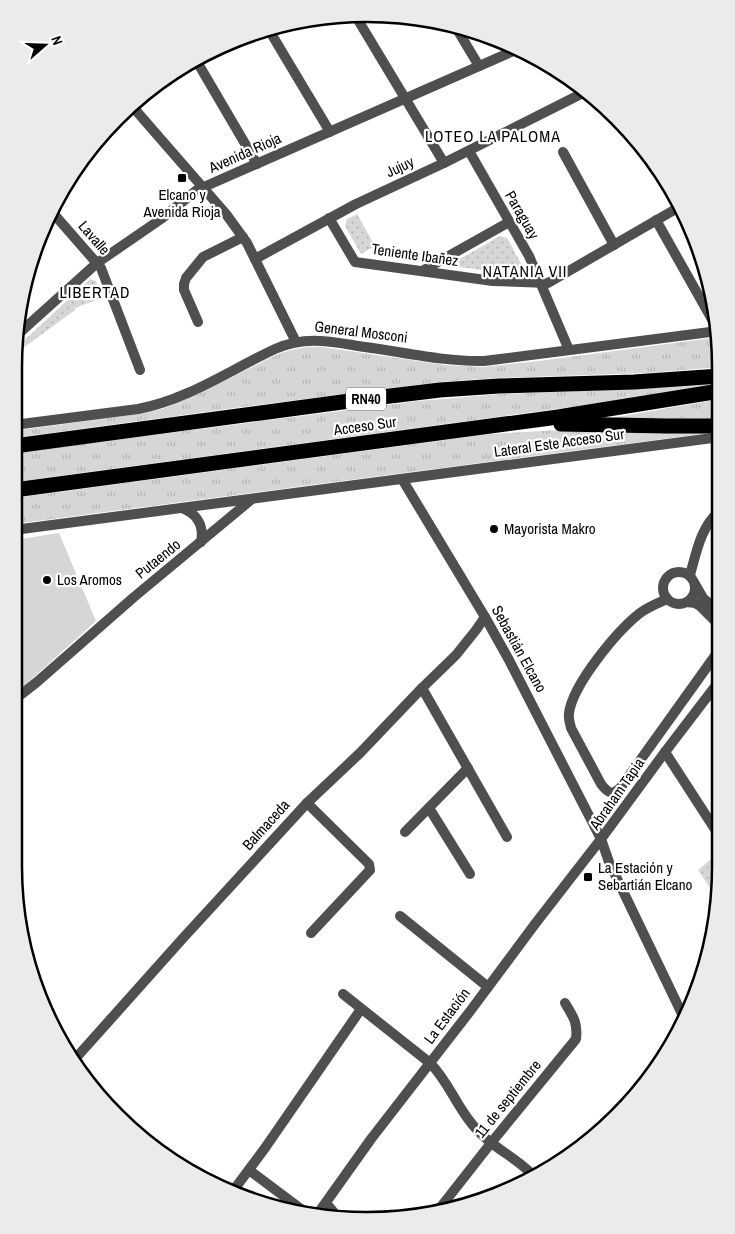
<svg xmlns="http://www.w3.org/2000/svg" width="735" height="1234" viewBox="0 0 735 1234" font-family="'Archivo Narrow',sans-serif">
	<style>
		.grass { fill: url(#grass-tufts) }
		.park { fill: url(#park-dots) }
		.pitch { fill: #d6d6d6 }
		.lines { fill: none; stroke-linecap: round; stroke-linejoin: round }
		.minor { stroke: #4f4f4f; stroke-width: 10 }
		.tertiary { stroke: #4f4f4f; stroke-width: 10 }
		.motorway { stroke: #000; stroke-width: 15 }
		.poi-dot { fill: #000; stroke: #fff; stroke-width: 2 }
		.labels { text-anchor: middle; stroke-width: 4.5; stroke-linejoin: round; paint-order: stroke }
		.shield { fill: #fff; stroke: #4c4c4c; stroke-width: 1 }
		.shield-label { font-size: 14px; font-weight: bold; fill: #000 }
		.street-label { font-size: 15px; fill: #000; stroke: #fff }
		.poi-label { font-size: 15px; fill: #000; stroke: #fff; text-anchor: start }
		.neighbourhood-label { font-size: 16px; letter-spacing: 1px; fill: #000; stroke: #fff }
		.rim { fill: none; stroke: #000; stroke-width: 2.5 }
	</style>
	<defs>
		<pattern id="grass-tufts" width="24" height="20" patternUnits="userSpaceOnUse" patternTransform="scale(1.25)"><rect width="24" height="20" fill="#d6d6d6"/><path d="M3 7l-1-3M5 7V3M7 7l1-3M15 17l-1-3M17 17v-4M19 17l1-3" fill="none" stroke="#b6b6b6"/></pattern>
		<pattern id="park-dots" width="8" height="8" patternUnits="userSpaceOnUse" patternTransform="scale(1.25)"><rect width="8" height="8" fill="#d6d6d6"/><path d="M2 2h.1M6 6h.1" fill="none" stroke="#b6b6b6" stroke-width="1.8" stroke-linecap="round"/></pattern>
	</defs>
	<rect width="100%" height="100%" fill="#fff"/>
	<!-- grass -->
	<g class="grass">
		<path d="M719,337l1,7v23l-71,6 -151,5 -58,4 -190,24 -236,32v-7l109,-15 39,-7 32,-13 82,-41c16,-6 29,-9 46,-8l123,18 38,2 56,-6z"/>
		<path d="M720,382v3l-53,9 -653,88v-29l404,-52 83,-7 125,-5z"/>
		<path d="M720,399v24l-120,-3z"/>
		<path d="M576,429l141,3 -703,92v-26l476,-64z"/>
	</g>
	<!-- park -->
	<g class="park">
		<path d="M357,214l18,32 -14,8 -16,-28 2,-7z"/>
		<path d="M500,236l7,2 16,29 -3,6 -24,-1 -37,-5 -1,-7z"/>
		<path d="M90,279l6,2 6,17 -27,10v2l-60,44v-5z"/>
		<path d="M716,855l4,7v28l-2,10 -20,-30z"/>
	</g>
	<!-- pitch -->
	<path class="pitch" d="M59,533l37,88 -82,74v-155z"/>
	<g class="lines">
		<!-- minor -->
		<g class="minor">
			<path d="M355,15l89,148"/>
			<path d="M455,26l24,40"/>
			<path d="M269,30l61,102"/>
			<path d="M196,60l61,104"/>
			<path d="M132,106l94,108 21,29 49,99"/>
			<path d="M469,151l60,105 40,94"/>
			<path d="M563,152l51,93"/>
			<path d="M53,213l48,55 39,102"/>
			<path d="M329,218l26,44 138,19 55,2 133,-77"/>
			<path d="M656,220l62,110"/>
			<path d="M255,259l101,-55 88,-41 141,-71"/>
			<path d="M422,271l87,-49"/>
			<path d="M198,322l-14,-32v-6l2,-6 17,-21 40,-20"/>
			<path d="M16,336l81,-73 64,-44 36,-29 321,-141"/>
			<circle cx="679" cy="588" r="16"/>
			<path d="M690,575c6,-21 11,-50 30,-64"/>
			<path d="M695,584l8,14 17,15"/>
			<path d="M667,599c-9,4 -19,8 -27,14 -23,18 -67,71 -71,100 -1,5 1,10 2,15l30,56c7,9 11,12 20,3l96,-134 3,-8"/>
			<path d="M687,602l8,1 5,3 20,20"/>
			<path d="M422,688l85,149"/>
			<path d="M14,700l23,-18 97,-85 118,-98"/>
			<path d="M665,752l55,85"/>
			<path d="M307,803l62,61 1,6 -59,63"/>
			<path d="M429,808l41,66"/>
			<path d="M405,832l63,-64"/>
			<path d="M400,916l88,71"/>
			<path d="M343,994l87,69c18,18 26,42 42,61 16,21 42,32 60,50"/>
			<path d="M75,1059l109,-122 123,-134 53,-50 62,-65 34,-33 20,-25 9,-13"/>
			<path d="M249,1170l52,39"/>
			<path d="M233,1191l32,-43 96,-139"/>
			<path d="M326,1203l10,12"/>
			<path d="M440,1208l51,-65 85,-104c2,-16 -3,-23 -11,-36"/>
			<path d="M319,1212l52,-73 100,-129 64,-86 66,-85 -92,-179 -24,-43 -83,-138"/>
		</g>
		<!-- tertiary -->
		<g class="tertiary">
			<path d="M14,425l124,-16c49,-9 92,-39 137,-60 32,-14 57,-7 90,-2 38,5 81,15 119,14l234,-30"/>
			<path d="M182,508c16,6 22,19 19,34"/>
			<path d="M14,530l706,-93"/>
			<path d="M684,1018l-75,-156 -8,-23 64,-87 55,-72"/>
		</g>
		<!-- motorway -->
		<g class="motorway">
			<path d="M561,424l106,2h53"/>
			<path d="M14,446l343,-46 83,-10 59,-4 135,-4 86,-6"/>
			<path d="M14,490l544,-73 162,-26"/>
		</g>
	</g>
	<!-- markers -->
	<g class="poi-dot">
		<rect x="177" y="173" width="10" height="10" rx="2.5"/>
		<circle cx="494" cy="529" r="5"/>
		<circle cx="47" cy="580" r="5"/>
		<rect x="583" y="872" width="10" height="10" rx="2.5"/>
	</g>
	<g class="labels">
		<!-- shield labels -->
		<rect class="shield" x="346" y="387.5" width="40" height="23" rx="4"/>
		<g class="shield-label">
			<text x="366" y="404">RN40</text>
		</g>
		<!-- street labels -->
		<g class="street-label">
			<text transform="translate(245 153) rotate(-24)" y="5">Avenida Rioja</text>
			<text transform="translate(400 167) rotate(-25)" y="5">Jujuy</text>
			<text transform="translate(522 215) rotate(60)" y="5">Paraguay</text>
			<text transform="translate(94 238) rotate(49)" y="5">Lavalle</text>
			<text transform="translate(415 255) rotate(8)" y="5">Teniente Ibañez</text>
			<text transform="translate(361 332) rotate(7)" y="5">General Mosconi</text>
			<text transform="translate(365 426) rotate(-8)" y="5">Acceso Sur</text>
			<text transform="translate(559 443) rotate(-8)" y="5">Lateral Este Acceso Sur</text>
			<text transform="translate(158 559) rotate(-39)" y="5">Putaendo</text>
			<text transform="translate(519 649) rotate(61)" y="5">Sebastián Elcano</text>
			<text transform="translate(617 794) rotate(-55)" y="5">Abraham Tapia</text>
			<text transform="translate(266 825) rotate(-48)" y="5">Balmaceda</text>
			<text transform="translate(447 1016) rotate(-53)" y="5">La Estación</text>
			<text transform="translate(508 1099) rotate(-51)" y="5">11 de septiembre</text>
		</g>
		<!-- poi labels -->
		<g class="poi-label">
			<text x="182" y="200" text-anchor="middle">Elcano y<tspan x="182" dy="17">Avenida Rioja</tspan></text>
			<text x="504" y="534">Mayorista Makro</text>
			<text x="57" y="585">Los Aromos</text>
			<text x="598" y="873">La Estación y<tspan x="598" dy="17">Sebartián Elcano</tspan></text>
		</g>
		<!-- neighbourhood labels -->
		<g class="neighbourhood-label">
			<text x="493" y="142">LOTEO LA PALOMA</text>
			<text x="525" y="277">NATANIA VII</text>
			<text x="95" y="298">LIBERTAD</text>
		</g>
	</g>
	<!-- crop -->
	<path d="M0 0H735V1234H0ZM367 22H367A345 345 0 0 1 712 367V867A345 345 0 0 1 367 1212H367A345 345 0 0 1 22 867V367A345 345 0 0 1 367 22Z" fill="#ebebeb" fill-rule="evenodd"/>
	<path class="rim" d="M367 22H367A345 345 0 0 1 712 367V867A345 345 0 0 1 367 1212H367A345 345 0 0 1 22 867V367A345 345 0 0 1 367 22Z"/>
	<!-- north arrow -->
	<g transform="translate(45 45) rotate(70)" stroke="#ffffff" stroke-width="4" paint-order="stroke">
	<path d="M0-4L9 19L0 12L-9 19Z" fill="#000000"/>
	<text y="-8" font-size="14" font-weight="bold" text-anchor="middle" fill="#000000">N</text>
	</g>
</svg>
